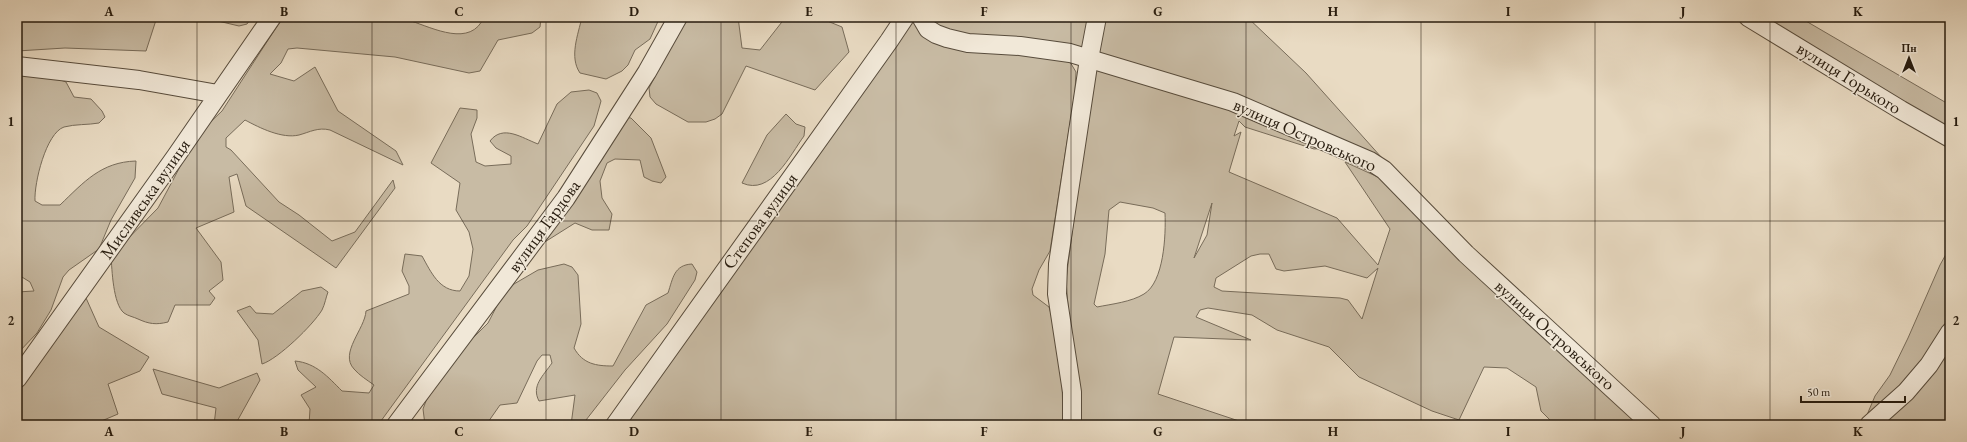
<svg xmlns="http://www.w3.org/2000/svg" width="1967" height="442" viewBox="0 0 1967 442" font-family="'EB Garamond',serif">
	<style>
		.green { fill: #c8bba4; stroke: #786c5a; fill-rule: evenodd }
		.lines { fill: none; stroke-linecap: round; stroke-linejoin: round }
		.minor-casing { stroke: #584c3c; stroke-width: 20 }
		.minor { stroke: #f1e8d8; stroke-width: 18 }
		.grid { fill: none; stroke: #271c0f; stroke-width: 1; stroke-opacity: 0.55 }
		.labels { text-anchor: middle; stroke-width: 3; stroke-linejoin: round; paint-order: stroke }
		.street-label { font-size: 18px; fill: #271c0f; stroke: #f1e8d8 }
		.neatline { fill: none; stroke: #271c0f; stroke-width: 1.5 }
		.grid-label { font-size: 13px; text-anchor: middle; font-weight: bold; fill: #271c0f }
	</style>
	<rect width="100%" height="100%" fill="#e9dbc3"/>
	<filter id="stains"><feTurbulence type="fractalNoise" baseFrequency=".005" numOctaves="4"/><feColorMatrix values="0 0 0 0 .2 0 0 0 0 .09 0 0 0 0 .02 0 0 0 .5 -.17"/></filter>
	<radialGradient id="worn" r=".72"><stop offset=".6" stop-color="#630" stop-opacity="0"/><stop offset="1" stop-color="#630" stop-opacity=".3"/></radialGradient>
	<!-- green -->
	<g class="green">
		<path d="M17,17h140l-11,34 -81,-3 -48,3z"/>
		<path d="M201,17h51l-5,7 -8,2z"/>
		<path d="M283,17h125l3,4c22,7 60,27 73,-4h57l-1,10 -8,6 -34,7 -18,31 -11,2 -74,-16 -98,-9 -9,1 -7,14 -11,11 24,7 21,-14 23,44 58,40 7,14 -73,-35c-12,-3 -20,2 -31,5 -17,4 -39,-7 -54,-15l-19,18v9l5,3 48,52 20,13 33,26 23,-9 38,-52 2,8 -59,80 -90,-62 -9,-32 -8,3 5,35 -38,16 25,34 2,18 -14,11 6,7 -5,7h-35l-7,17c-12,3 -19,2 -30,-3 -4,-2 -10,-3 -14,-6 -11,-9 -12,-43 -13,-57l47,-48 39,-73 25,-24z"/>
		<path d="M582,17h78l-10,22 -15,11 -7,15 -6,6 -16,8 -26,-6c-11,-16 -2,-38 2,-56z"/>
		<path d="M685,17h53l4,31 18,2 25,-32h35l22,9 7,25 -34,38 -69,-24 -24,48 -7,5 -9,3h-18l-32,-18 -6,-7 -1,-9z"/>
		<path d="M926,17h163l-7,33 -127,-14z"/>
		<path d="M1104,17h143l59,56 84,94 -62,-19 -14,1 -69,-22 -6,-6 -5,15 7,-4 -12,40 108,46 41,47 12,-36 -45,-67 33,15 266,248h-89l-14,-14 -5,-24 -29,-19 -23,-1 -25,53 -27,-9 -73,-34 -30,-30 -52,-17 -25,-15 -44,-7 -8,2 -4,7 55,23 -77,-3 -16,57 93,31h-174l-11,-145 26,-203 9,-21 -3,-7zM1120,202l33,6 12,5c1,22 -1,69 -21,81 -13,8 -32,10 -47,13l-3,-3 11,-50 4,-44zM1212,203l-5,32 -13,23zM1260,254h9l7,15 8,2 41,-5 42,12 11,-10 -16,51 -14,-19 -8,-2 -118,-7 -8,-4 2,-9 35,-22z"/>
		<path d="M1759,17h40l151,88v26z"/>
		<path d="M915,18l1,4 154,40 6,10 -1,19 -25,160 -11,19 -7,19 1,6 16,12 3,10 10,59 1,49h-441z"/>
		<path d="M17,74l41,5 8,3 8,15 17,2 11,12 3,6 -6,6c-11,2 -24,1 -35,4 -18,6 -30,56 -29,74l7,4h18c24,-23 41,-43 76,-44l-1,17 -24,42 -12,29 -30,21 -6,7 -12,33 -14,23 -20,21v-62l17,-1 -4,-9 -13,-8v-58l3,-2 -1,-11h-2z"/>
		<path d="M589,90l8,3 4,8 -7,25 -67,100 -14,14 -135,185h-69l1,-16 -9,-14 15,-8 -18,-17 -3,-9c21,2 33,16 47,30l27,2 5,-8c-7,-5 -15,-10 -20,-16 -15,-16 11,-40 12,-58l43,-17v-8l-7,-15 3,-17 17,2c9,16 17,35 38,35l9,-15 4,-27 -4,-17 -13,-22 4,-27 -29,-20 29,-55 17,2v8l-6,16 5,28 9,4 26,-2v-8l-15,-8 -6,-7c13,-17 32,-3 48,3l19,-40 14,-12z"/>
		<path d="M786,114l10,10 9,3 -1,9c-14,19 -33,60 -62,47l25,-48z"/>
		<path d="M622,117l9,1 20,20 15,39 -5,6 -9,-2 -8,-4 -4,-17 -25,-1 -8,4 -7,18 2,17 10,16 -3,16h-17l-17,-7 -35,22z"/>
		<path d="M1950,247v75l-30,46 -56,54 11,-26 15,-21 18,-37 32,-73z"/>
		<path d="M564,264l8,3 6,8 3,49 -7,24c9,16 22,18 39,18l33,-61 22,-12c5,-15 6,-28 24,-29l5,8 -2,8 -28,44 -42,46 -39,50 -2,5h-13l4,-30 -36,6c-8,-15 4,-25 13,-38l-2,-8h-8l-5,6 -20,42 -17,2 -14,20h-61l-2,-16 3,-8 30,-46 32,-32 13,-25 13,-14 24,-14z"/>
		<path d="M321,287l7,5c-2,5 -3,12 -6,18 -9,15 -44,49 -60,54l-4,-24 -21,-29 13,-5 6,7 17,1 29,-23z"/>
		<path d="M82,289l17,38 50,30 -9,14 -32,13 10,30 -26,11h-75v-47z"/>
		<path d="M1950,339v86h-73z"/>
		<path d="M153,369l66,19 38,-15 3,7 -25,45h-21l2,-17 -54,-14z"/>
	</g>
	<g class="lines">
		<!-- minor casing -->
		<g class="minor-casing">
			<g id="minor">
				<path d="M921,17l7,12 8,5 11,4 21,5 52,3 50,7 163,49 137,59 14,9 82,84 186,171"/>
				<path d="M1748,17l153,93 49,28"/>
				<path d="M17,66l122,14 79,14"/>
				<path d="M17,379l159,-223 96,-139"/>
				<path d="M396,425l170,-227 81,-126 31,-55"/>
				<path d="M615,425l274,-384 16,-24"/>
				<path d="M1072,425v-33l-15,-98 1,-30 31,-205 8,-42"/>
				<path d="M1869,425l37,-33 23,-27 21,-33"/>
			</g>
		</g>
		<!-- minor -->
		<use href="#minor" class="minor"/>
	</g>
	<!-- grid -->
	<path class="grid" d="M197,17v408M372,17v408M546,17v408M721,17v408M896,17v408M1071,17v408M1246,17v408M1421,17v408M1595,17v408M1770,17v408M17,221h1933"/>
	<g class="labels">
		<!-- street labels -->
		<g class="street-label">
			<text transform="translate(1849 78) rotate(32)" y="6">вулиця Горького</text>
			<text transform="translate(1305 135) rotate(24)" y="6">вулиця Островського</text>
			<text transform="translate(145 199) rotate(-55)" y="6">Мисливська вулиця</text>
			<text transform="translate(760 221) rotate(-54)" y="6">Степова вулиця</text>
			<text transform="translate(544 226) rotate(-54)" y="6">вулиця Гардова</text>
			<text transform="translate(1555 335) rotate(42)" y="6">вулиця Островського</text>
		</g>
	</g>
	<!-- margin -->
	<rect width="1967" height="442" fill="none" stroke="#e9dbc3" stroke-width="44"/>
	<!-- north arrow -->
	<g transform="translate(1909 58)" stroke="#f1e8d8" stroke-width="3" paint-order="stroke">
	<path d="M0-3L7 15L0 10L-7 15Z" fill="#271c0f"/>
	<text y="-6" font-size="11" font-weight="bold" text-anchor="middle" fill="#271c0f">Пн</text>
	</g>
	<!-- scale -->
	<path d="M1801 396v6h104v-6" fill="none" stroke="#271c0f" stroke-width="2"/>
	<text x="1807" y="396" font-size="12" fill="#271c0f" stroke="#f1e8d8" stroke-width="3" paint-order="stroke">50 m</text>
	<rect x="22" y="22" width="1923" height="398" class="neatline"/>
	<g class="grid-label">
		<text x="109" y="16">A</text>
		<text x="284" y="16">B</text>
		<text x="459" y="16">C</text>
		<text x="634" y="16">D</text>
		<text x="809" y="16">E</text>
		<text x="984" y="16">F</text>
		<text x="1158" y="16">G</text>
		<text x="1333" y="16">H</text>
		<text x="1508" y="16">I</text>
		<text x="1683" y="16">J</text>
		<text x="1858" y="16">K</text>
		<text x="11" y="126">1</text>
		<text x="1956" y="126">1</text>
		<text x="11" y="325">2</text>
		<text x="1956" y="325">2</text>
		<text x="109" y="436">A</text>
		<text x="284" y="436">B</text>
		<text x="459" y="436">C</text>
		<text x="634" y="436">D</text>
		<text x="809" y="436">E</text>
		<text x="984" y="436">F</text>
		<text x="1158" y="436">G</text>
		<text x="1333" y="436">H</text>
		<text x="1508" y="436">I</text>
		<text x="1683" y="436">J</text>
		<text x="1858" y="436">K</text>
	</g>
	<rect width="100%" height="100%" filter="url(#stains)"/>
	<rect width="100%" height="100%" fill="url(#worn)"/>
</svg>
